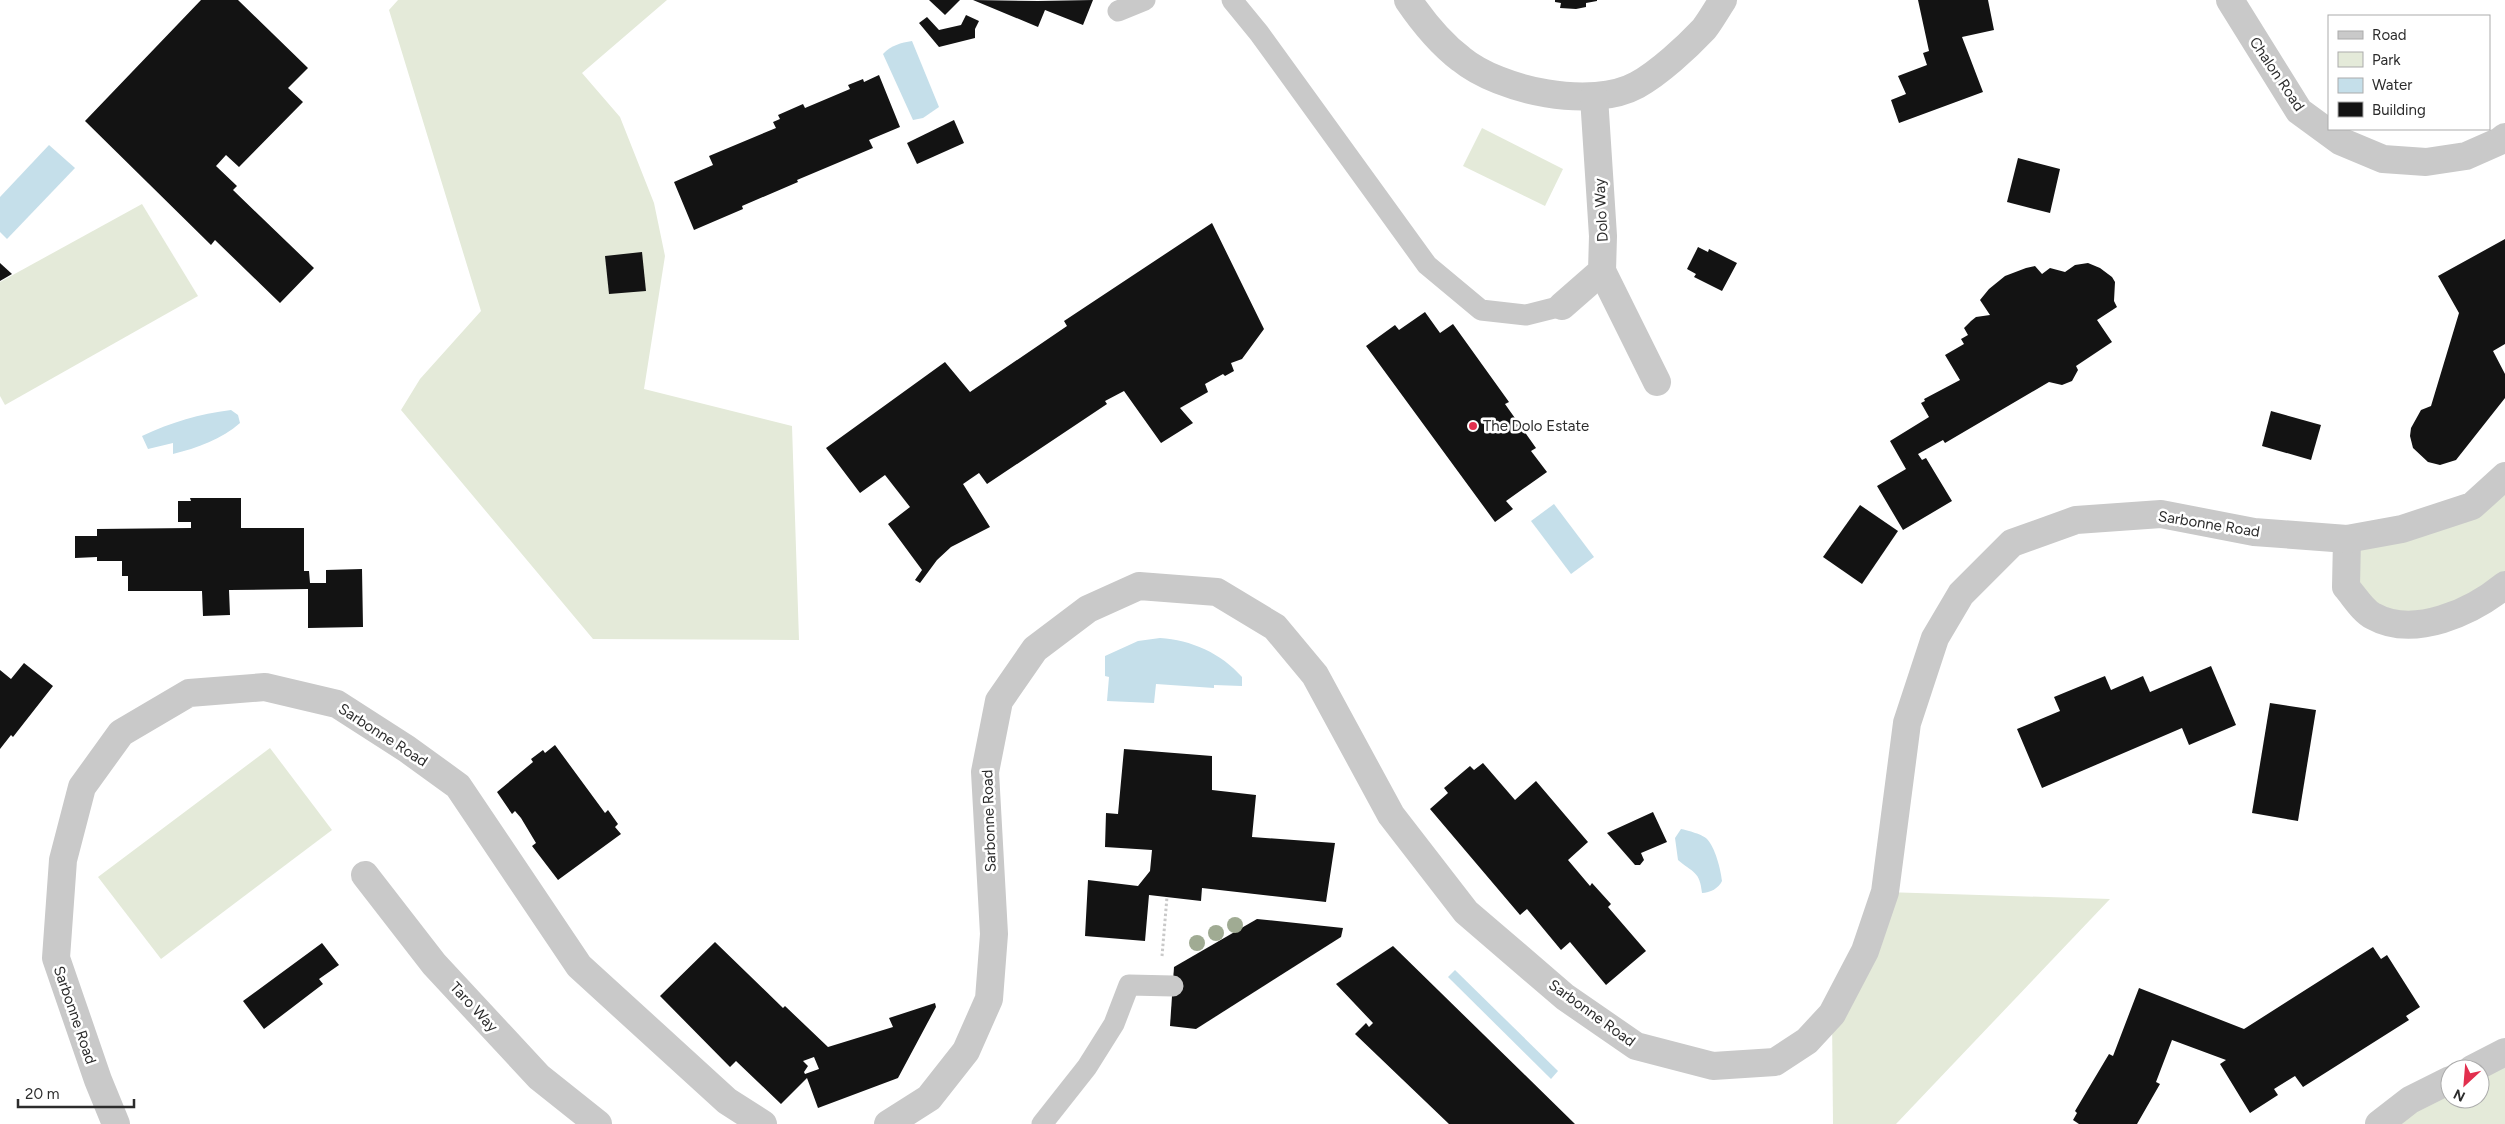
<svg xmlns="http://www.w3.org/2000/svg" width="2505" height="1124" viewBox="0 0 2505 1124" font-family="Figtree,sans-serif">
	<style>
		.green { fill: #e4ead9 }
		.water { fill: #c5dfea }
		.building { fill: #131313; fill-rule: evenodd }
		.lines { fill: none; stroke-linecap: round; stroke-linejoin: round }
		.path { stroke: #c9c9c9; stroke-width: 3; stroke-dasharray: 2.5 2.5; stroke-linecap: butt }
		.service { stroke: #c9c9c9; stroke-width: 21 }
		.minor { stroke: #c9c9c9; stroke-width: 28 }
		.tree { fill: #a0ab93 }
		.poi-dot { fill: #e22f4e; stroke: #fff; stroke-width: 2 }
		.labels { text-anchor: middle; stroke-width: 5; stroke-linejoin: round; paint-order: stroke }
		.street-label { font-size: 15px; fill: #2c2c2c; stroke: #fff }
		.poi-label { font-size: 15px; fill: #2c2c2c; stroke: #fff; text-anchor: start }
	</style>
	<rect width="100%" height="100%" fill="#fff"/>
	<!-- green -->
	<g class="green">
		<path d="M398,0h269l-85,73 38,44 34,86 11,53 -21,133 148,37 7,214 -206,-1 -192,-229 19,-31 61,-68 -92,-301z"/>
		<path d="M1482,128l81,41 -18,37 -82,-40z"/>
		<path d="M142,204l56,92 -193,109 -5,-9v-114z"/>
		<path d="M2505,476v109l-97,41 -62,-39 1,-48 55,-10z"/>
		<path d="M270,748l62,82 -171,129 -63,-82z"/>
		<path d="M1885,892l225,7 -214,225h-63l-1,-110z"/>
		<path d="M2505,1052v72h-116l61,-44v19h30v-30z"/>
	</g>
	<!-- water -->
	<g class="water">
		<path d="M912,41l27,66 -16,11 -10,2 -30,-66c8,-9 18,-11 29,-13z"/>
		<path d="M49,145l26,23 -68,71 -7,-7v-35z"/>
		<path d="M231,410l7,5 2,8c-18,16 -43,25 -67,31v-11l-25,6 -6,-13c30,-14 57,-22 89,-26z"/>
		<path d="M1554,504l40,53 -23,17 -40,-53z"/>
		<path d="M1160,638c31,2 61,15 82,39v9l-28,-1v3l-58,-4 -2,19 -47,-2 2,-24 -4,-1v-20l33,-15z"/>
		<path d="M1681,829c6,1 23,6 26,10 8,8 14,31 15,42 -3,7 -12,12 -20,12 -2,-22 -9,-20 -24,-33l-3,-22z"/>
		<path d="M1455,970l103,101 -7,8 -103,-102z"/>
	</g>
	<!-- building -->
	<g class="building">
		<path d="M201,0h37l70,68 -20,20 15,14 -64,65 -13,-12 -10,11 21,20 -4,4 81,78 -34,35 -65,-63 -4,5 -126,-124z"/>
		<path d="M929,0h31l-15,15z"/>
		<path d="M973,0l65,1 55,-1 -10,25 -38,-15 -7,17z"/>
		<path d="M1555,0h42v1l-11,2v4l-10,2 -16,-1 1,-5 -6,-1z"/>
		<path d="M1918,0h70l6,30 -32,7 21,55 -84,31 -8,-23 15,-6 -8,-18 29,-11 -4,-12 6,-2z"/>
		<path d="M966,15l13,6 -4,8v9l-36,9 -20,-24 8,-6 12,13 22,-5z"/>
		<path d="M879,75l21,52 -31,13 4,8 -76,32 1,2 -56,24 1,3 -49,21 -20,-48 39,-17 -4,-9 67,-28 -3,-6 7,-3 -2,-4 25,-11 2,4 45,-19 -2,-4 15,-6 1,3z"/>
		<path d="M954,120l10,23 -47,21 -10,-21z"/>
		<path d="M2018,158l42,11 -10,44 -43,-11z"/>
		<path d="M1212,223l52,106 -22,30 -11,4 3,8 -9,5 -2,-2 -18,10 3,8 -28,16 13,15 -32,20 -37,-52 -19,10 2,3 -120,80 -8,-11 -16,11 27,43 -39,20 -14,13 -17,23 -5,-3 7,-10 -34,-46 22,-17 -25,-32 -25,18 -34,-45 119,-86 25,30 97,-66 -3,-5z"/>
		<path d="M2505,239v105l-12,7 12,23v24l-49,62 -16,5 -12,-3 -15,-14 -3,-12 1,-8 10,-18 10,-4 28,-93 -21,-37z"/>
		<path d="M1698,247l10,5 1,-3 28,14 -15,28 -28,-14 2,-3 -9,-5z"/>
		<path d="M642,252l4,39 -37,3 -4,-38z"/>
		<path d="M0,263l12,11 -12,7z"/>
		<path d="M2088,263l12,5 12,9 3,5 -1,19 3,6 -20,13 15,22 -36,24 2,4 -6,11 -10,4 -13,-3 -104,61 -2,-3 -25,14 4,6 4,-2 26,43 -49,29 -26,-44 29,-17 -16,-28 39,-24 -8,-14 4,-2 -1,-2 36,-19 -15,-25 19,-11 -3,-5 7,-4 -4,-7 7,-7 5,-4 14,-2 -10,-15 9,-11 16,-13 21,-8 9,-2 7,8 8,-6 15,4 10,-7z"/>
		<path d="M1425,312l15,21 13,-9 56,78 -4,2 31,44 -5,3 16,21 -41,29 7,8 -18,13 -129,-176 29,-21 4,5z"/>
		<path d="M2271,411l50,14 -10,35 -49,-14z"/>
		<path d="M190,498h51v30h63v43h5l1,12h16v-13l36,-1 1,58 -55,1v-39l-79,1 1,25 -27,1 -1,-25h-74v-15h-6v-15h-25v-4l-22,1v-22h22v-7l94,-1v-6h-13v-21h13z"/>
		<path d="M1860,505l38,26 -36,53 -39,-27z"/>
		<path d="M24,663l29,23 -40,51 -2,-2 -11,14v-79l11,9z"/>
		<path d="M2211,666l25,59 -47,20 -7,-17 -140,60 -25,-59 43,-18 -6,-14 51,-21 6,14 32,-14 7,16z"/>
		<path d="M2270,703l46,7 -18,111 -46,-8z"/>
		<path d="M555,745l50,68 3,-3 10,14 -3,3 6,7 -63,46 -26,-34 4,-3 -15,-25 -6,-7 -3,3 -15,-22 36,-30 -2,-3 12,-9 2,3z"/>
		<path d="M1124,749l88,7v34l44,5 -4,42 83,6 -9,59 -124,-14 -1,13 -52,-6 -4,46 -60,-5 3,-56 50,6 12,-15 2,-21 -47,-3 1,-34 12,1z"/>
		<path d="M1483,763l32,37 21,-19 52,61 -20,18 22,26 2,-3 19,21 -3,3 38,44 -40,34 -36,-43 -9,8 -34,-41 -7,6 -90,-106 18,-16 -4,-5 26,-22 4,4z"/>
		<path d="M1653,812l14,30 -26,11 3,7 -4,5h-5l-28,-32z"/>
		<path d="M1257,919l86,9 -2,9 -145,92 -26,-3 4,-59z"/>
		<path d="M715,942l68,66 2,-2 43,41 65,-20 -4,-9 46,-15 1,4 -38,71 -80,30 -11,-30 -26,26 -45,-43 -6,6 -70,-71zM814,1057l5,12 -14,5 -1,-2 4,-6 -5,-5z"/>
		<path d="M322,943l17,22 -20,14 4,5 -59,45 -21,-28z"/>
		<path d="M1393,946l182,178h-126l-94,-90 11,-11 3,4 4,-4 -37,-39z"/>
		<path d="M2373,947l8,12 6,-4 33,52 -14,9 3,4 -106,67 -8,-11 -21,13 4,6 -28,18 -30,-49 6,-4 -54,-20 -16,42 4,2 -23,40h-58l-6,-4 4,-7 -2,-2 34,-57 4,2 26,-68 105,41z"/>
	</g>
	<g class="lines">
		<!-- path -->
		<path class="path" d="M1162,956l5,-59"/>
		<!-- service -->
		<g class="service">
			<path d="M1232,0l27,33 168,232 54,45 45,5 36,-9"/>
			<path d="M1118,11l27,-11"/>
			<path d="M1042,1124l45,-57 27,-43 15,-39 44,1"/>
		</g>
		<!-- minor -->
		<g class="minor">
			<path d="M1408,0c15,22 32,43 53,59 39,32 131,51 176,26 22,-12 50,-38 67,-56 7,-9 13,-20 19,-29"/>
			<path d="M2230,0l69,111 41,30 43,18 43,3 40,-6 34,-15 5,-4"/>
			<path d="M1602,271l55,111"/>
			<path d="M1562,306l40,-35 1,-35 -9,-139"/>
			<path d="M2347,539l-1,48c8,9 17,24 27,29 41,23 99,-4 132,-31"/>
			<path d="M365,875l69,89 105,113 59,47"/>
			<path d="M2472,1069l33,-17"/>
			<path d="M116,1124l-18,-44 -42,-122 7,-98 19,-73 39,-54 68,-40 76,-6 72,17 70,45 51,37 121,180 148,135 36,23"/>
			<path d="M888,1124l41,-26 37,-47 23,-52 5,-65 -9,-162 14,-71 36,-52 53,-40 51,-23 78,6 58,35 40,48 76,140 75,97 99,85 71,49 77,20 62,-4 32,-21 25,-27 33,-63 20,-59 22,-169 28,-85 26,-44 51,-51 64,-23 85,-6 93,18 93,7 55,-10 70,-23 33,-30"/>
			<path d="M2379,1124l31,-24 40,-20"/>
		</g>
	</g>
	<!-- trees -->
	<g class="tree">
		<circle cx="1235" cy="925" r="8"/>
		<circle cx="1216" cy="933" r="8"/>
		<circle cx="1197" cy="943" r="8"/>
	</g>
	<!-- markers -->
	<circle class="poi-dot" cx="1473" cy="426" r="5"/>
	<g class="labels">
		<!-- street labels -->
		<g class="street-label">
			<text transform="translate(2277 74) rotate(56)" y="5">Chalon Road</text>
			<text transform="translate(1601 210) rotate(-93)" y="5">Dolo Way</text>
			<text transform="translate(2209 524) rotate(9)" y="5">Sarbonne Road</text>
			<text transform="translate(383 735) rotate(33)" y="5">Sarbonne Road</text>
			<text transform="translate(989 821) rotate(-92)" y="5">Sarbonne Road</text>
			<text transform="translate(474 1007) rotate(47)" y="5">Taro Way</text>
			<text transform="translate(1592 1013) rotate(36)" y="5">Sarbonne Road</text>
			<text transform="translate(75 1015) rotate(71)" y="5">Sarbonne Road</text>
		</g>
		<!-- poi labels -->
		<g class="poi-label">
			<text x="1483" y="431">The Dolo Estate</text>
		</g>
	</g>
	<!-- legend -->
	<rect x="2328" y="15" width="162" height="115" fill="#ffffff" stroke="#ababab"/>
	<rect x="2338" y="31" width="25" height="8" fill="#c9c9c9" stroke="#ababab"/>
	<text x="2372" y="40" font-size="15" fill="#2c2c2c">Road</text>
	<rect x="2338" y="52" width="25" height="15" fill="#e4ead9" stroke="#ababab"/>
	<text x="2372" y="65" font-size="15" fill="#2c2c2c">Park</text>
	<rect x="2338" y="78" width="25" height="15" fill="#c5dfea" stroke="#ababab"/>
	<text x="2372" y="90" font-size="15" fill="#2c2c2c">Water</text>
	<rect x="2338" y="102" width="25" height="15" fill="#131313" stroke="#ababab"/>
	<text x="2372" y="115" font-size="15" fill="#2c2c2c">Building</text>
	<!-- north arrow -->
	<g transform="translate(2465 1084) rotate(206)"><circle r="24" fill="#ffffff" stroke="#ababab"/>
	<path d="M0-4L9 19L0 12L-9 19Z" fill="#e22f4e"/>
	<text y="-8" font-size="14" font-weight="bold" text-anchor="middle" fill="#2c2c2c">N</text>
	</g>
	<!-- scale -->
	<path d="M18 1099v8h116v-8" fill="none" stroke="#2c2c2c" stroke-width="2.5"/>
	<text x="25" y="1099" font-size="15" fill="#2c2c2c" stroke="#ffffff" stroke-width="4" paint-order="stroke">20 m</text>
</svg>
